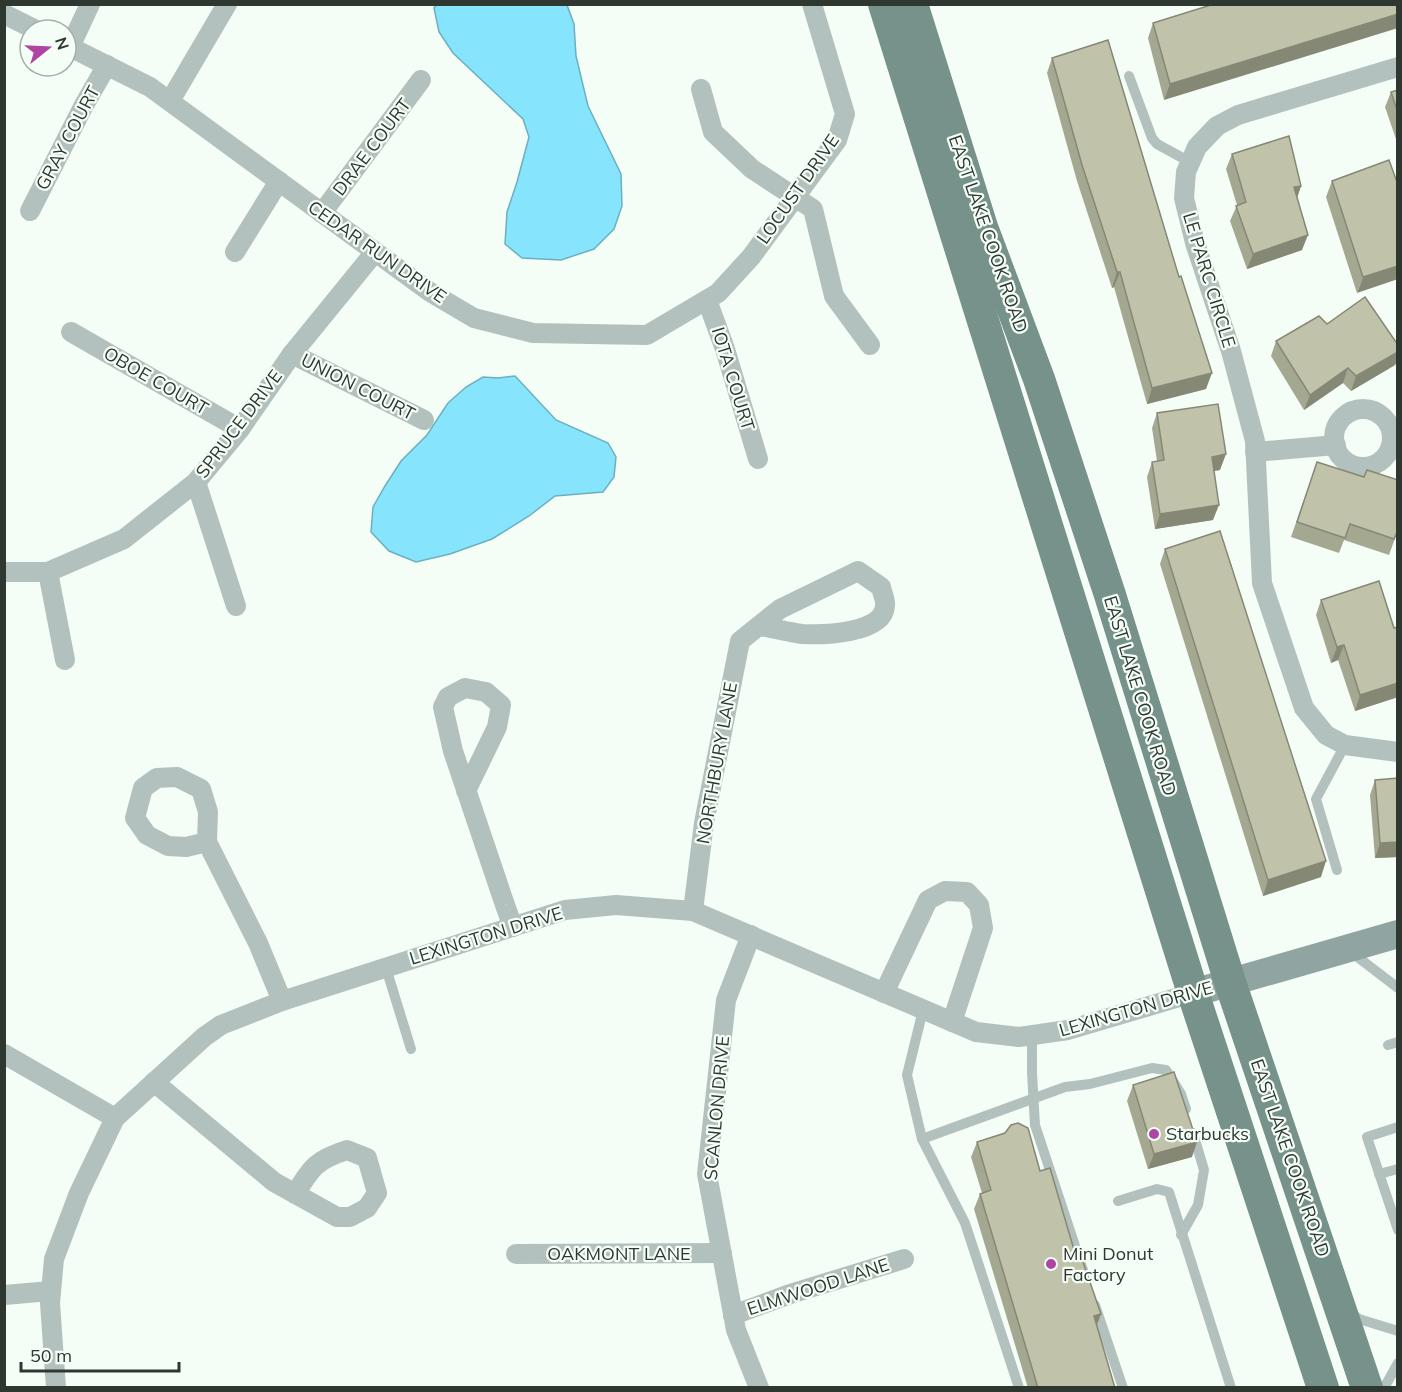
<svg xmlns="http://www.w3.org/2000/svg" width="1402" height="1392" viewBox="0 0 1402 1392" font-family="Mulish,sans-serif">
	<style>
		.water { fill: #86e4fd; stroke: #6cb0c0; stroke-width: 1.5 }
		.lines { fill: none; stroke-linecap: round; stroke-linejoin: round }
		.lane { stroke: #b3c1be; stroke-width: 10 }
		.street { stroke: #b3c1be; stroke-width: 20 }
		.secondary { stroke: #90a5a1; stroke-width: 28 }
		.primary { stroke: #77918b; stroke-width: 32 }
		.wall { fill: #a5a891 }
		.shaded-wall { fill: #868876 }
		.building { fill: #c0c3a9; stroke: #868876; stroke-width: 1.5 }
		.poi-dot { fill: #b044a3; stroke: #f5fef6; stroke-width: 2 }
		.labels { text-anchor: middle; stroke-width: 4.5; stroke-linejoin: round; paint-order: stroke }
		.street-label { font-size: 18px; fill: #2f3830; stroke: #f5fef6 }
		.poi-label { font-size: 18px; fill: #2f3830; stroke: #f5fef6; text-anchor: start }
	</style>
	<rect width="100%" height="100%" fill="#f5fef6"/>
	<!-- water -->
	<g class="water">
		<path d="M437,4l130,1 7,19 2,32 12,50 33,68 1,32 -8,23 -20,20 -33,11 -39,-2 -17,-14 2,-32 10,-30 12,-45 -6,-18 -70,-66 -14,-21 -5,-24z"/>
		<path d="M515,376l41,44 52,23 8,14 -2,20 -11,15 -48,4 -26,20 -37,23 -42,15 -34,8 -27,-11 -18,-19 2,-25 12,-21 16,-25 26,-26 21,-32 18,-16 17,-10 15,1z"/>
	</g>
	<g class="lines">
		<!-- lane -->
		<g class="lane">
			<path d="M1129,76l23,62 5,6 33,18"/>
			<path d="M1337,870l-21,-71 29,-54"/>
			<path d="M1351,952l47,36"/>
			<path d="M386,968l25,81"/>
			<path d="M923,1010l-16,65 15,64 43,84 54,165"/>
			<path d="M1032,1035v38l3,52 49,148"/>
			<path d="M1388,1045l10,-3"/>
			<path d="M1398,1127l-31,10 31,93"/>
			<path d="M922,1139l143,-52 25,-3 62,-16 14,2 15,24 5,15"/>
			<path d="M1379,1174l19,-5"/>
			<path d="M1118,1201l39,-12 12,3 62,196"/>
			<path d="M1181,1235l17,-30 6,-35 -11,-37"/>
			<path d="M1095,1305l28,83"/>
			<path d="M1351,1313l8,6 39,12"/>
			<path d="M1384,1388l14,-25"/>
		</g>
		<!-- street -->
		<g class="street">
			<path d="M4,14l32,16"/>
			<path d="M66,45l84,42 280,205 44,26 59,15 114,2 71,-42 33,-36 86,-117 8,-26 -33,-110"/>
			<path d="M70,47l20,-43"/>
			<path d="M1398,67l-160,48 -21,11 -20,21 -11,25 -2,26 11,45 36,108 24,90 7,142 42,125 22,27 19,10 53,7"/>
			<path d="M701,89l12,43 39,37 61,40 21,87 36,49"/>
			<path d="M170,101l57,-97"/>
			<path d="M30,211l54,-106 23,-40"/>
			<path d="M322,213l99,-133"/>
			<path d="M235,252l44,-71"/>
			<path d="M707,300l18,49 33,110"/>
			<path d="M71,332l169,97"/>
			<path d="M292,354l132,66"/>
			<circle cx="1363" cy="438" r="29"/>
			<path d="M1255,452l81,-7"/>
			<path d="M196,482l40,124"/>
			<path d="M4,572h44l76,-33 72,-57 44,-53 52,-75 83,-102"/>
			<path d="M48,572l17,88"/>
			<path d="M466,791l31,-64 4,-22 -15,-13 -21,-4 -17,9 -5,10 10,44 52,154 8,22"/>
			<path d="M207,842l-21,5 -18,-1 -21,-11 -12,-17 8,-30 14,-10 20,-1 24,12 7,23 -1,30 51,101 24,58"/>
			<path d="M693,911l11,-88 36,-182 40,-32 78,-38 23,16c1,6 5,13 4,19 -2,28 -63,29 -83,28 -14,-2 -29,-6 -42,-8"/>
			<path d="M751,935l-25,65 -19,174 29,156 23,58"/>
			<path d="M884,993l44,-93 17,-9 22,1 12,13 4,23 -31,94"/>
			<path d="M4,1054l111,64"/>
			<path d="M154,1082l120,100 63,35h13l17,-9 10,-15 -10,-35 -20,-8c-31,10 -35,17 -52,44"/>
			<path d="M516,1254l206,-1"/>
			<path d="M4,1295l47,-4"/>
			<path d="M733,1315l57,-21 114,-35"/>
			<path d="M56,1388l-6,-85 4,-44 25,-66 36,-75 89,-81 17,-12 61,-24 283,-91 51,-5 77,6 283,121 43,5 49,-7 125,-37"/>
		</g>
		<!-- secondary -->
		<path class="secondary" d="M1193,993l205,-59"/>
		<!-- primary -->
		<g class="primary">
			<path d="M884,4l309,989 130,395"/>
			<path d="M912,4l70,223 57,152 71,216 120,387 137,406"/>
		</g>
	</g>
	<!-- wall -->
	<g class="wall">
		<path d="M1214,4l-50,96 -16,-62 5,-15z"/>
		<path d="M1052,58l154,331 -59,15 -33,-117 -2,1 -35,-107 -30,-108z"/>
		<path d="M1398,90v55l-13,-38 6,-15z"/>
		<path d="M1232,154l69,32 -4,11 5,53 -55,19 -17,-48 7,-16 -11,-36z"/>
		<path d="M1332,181l66,4 -41,108 -31,-96z"/>
		<path d="M1327,324l71,21v14l-3,6 -44,26 -8,-8 -39,27 -33,-54 5,-15z"/>
		<path d="M1157,413l63,57 -6,1 -1,49 -58,9 -8,-52 5,-15 5,-1 -5,-33z"/>
		<path d="M1317,462l81,68 -9,25 -45,-15 -5,13 -48,-16z"/>
		<path d="M1165,549l156,328 -58,19 -103,-332z"/>
		<path d="M1321,600l73,28 4,-1v70l-43,14 -17,-51 -7,3 -15,-48z"/>
		<path d="M1398,778v79l-23,1 -5,-63 5,-15z"/>
		<path d="M1133,1085l59,72 -44,12 -21,-68z"/>
		<path d="M977,1142l63,29 61,143 -4,11 18,63h-87l-54,-179 6,-15 2,-1 -11,-36z"/>
	</g>
	<!-- shaded-wall -->
	<g class="shaded-wall">
		<path d="M1398,14v14l-234,72 6,-16z"/>
		<path d="M1301,186l-5,15 -2,-14z"/>
		<path d="M1308,235l-6,15 -55,19 6,-15z"/>
		<path d="M1398,266v13l-41,14 6,-16z"/>
		<path d="M1117,272h3l-6,15 -2,1z"/>
		<path d="M1398,352v7l-3,6 -44,26 5,-15z"/>
		<path d="M1348,368l-5,15 -39,27 6,-15z"/>
		<path d="M1212,373l-6,16 -59,15 5,-16z"/>
		<path d="M1226,454l-6,16 -14,2 6,-15z"/>
		<path d="M1219,505l-6,15 -58,9 5,-15z"/>
		<path d="M1344,645l-6,15 -7,3 6,-16z"/>
		<path d="M1398,683v14l-43,14 5,-16z"/>
		<path d="M1398,842v15l-23,1 5,-15z"/>
		<path d="M1326,861l-5,16 -58,19 5,-16z"/>
		<path d="M1197,1142l-5,15 -44,12 6,-15z"/>
		<path d="M1101,1314l-6,15 -1,-13z"/>
	</g>
	<!-- building -->
	<g class="building">
		<path d="M1214,4h184v10l-228,70 -17,-61z"/>
		<path d="M1108,40l71,237 2,-1 31,97 -60,15 -32,-116h-3l-35,-107 -30,-107z"/>
		<path d="M1398,90v23l-7,-21z"/>
		<path d="M1289,136l12,50 -7,1 14,48 -55,19 -17,-48 10,-4 -14,-48z"/>
		<path d="M1389,160l9,25v81l-35,11 -31,-96z"/>
		<path d="M1365,297l33,48v7l-42,24 -8,-8 -38,27 -34,-54 43,-25 8,8z"/>
		<path d="M1218,404l8,50 -14,3 7,48 -59,9 -8,-52 12,-2 -7,-47z"/>
		<path d="M1317,462l47,15 3,-7 31,10v50l-4,9 -44,-15 -5,14 -48,-16z"/>
		<path d="M1220,531l106,330 -58,19 -103,-331z"/>
		<path d="M1379,581l15,47 4,-1v56l-38,12 -16,-50 -7,2 -16,-47z"/>
		<path d="M1398,778v64l-18,1 -5,-63z"/>
		<path d="M1174,1072l23,70 -43,12 -21,-69z"/>
		<path d="M1018,1123l10,5 12,43 10,-3 27,92 5,-1 19,55 -7,2 21,72h-77l-58,-194 11,-4 -14,-48 28,-9 6,-8z"/>
	</g>
	<!-- markers -->
	<g class="poi-dot">
		<circle cx="1154" cy="1134" r="6"/>
		<circle cx="1051" cy="1264" r="6"/>
	</g>
	<g class="labels">
		<!-- street labels -->
		<g class="street-label">
			<text transform="translate(68 138) rotate(-62)" y="6">GRAY COURT</text>
			<text transform="translate(372 147) rotate(-53)" y="6">DRAE COURT</text>
			<text transform="translate(798 189) rotate(-55)" y="6">LOCUST DRIVE</text>
			<text transform="translate(988 234) rotate(71)" y="6">EAST LAKE COOK ROAD</text>
			<text transform="translate(377 252) rotate(35)" y="6">CEDAR RUN DRIVE</text>
			<text transform="translate(1209 280) rotate(73)" y="6">LE PARC CIRCLE</text>
			<text transform="translate(733 379) rotate(73)" y="6">IOTA COURT</text>
			<text transform="translate(156 381) rotate(30)" y="6">OBOE COURT</text>
			<text transform="translate(358 387) rotate(27)" y="6">UNION COURT</text>
			<text transform="translate(239 424) rotate(-53)" y="6">SPRUCE DRIVE</text>
			<text transform="translate(1140 696) rotate(73)" y="6">EAST LAKE COOK ROAD</text>
			<text transform="translate(717 763) rotate(-80)" y="6">NORTHBURY LANE</text>
			<text transform="translate(486 936) rotate(-17)" y="6">LEXINGTON DRIVE</text>
			<text transform="translate(1136 1009) rotate(-16)" y="6">LEXINGTON DRIVE</text>
			<text transform="translate(717 1108) rotate(-85)" y="6">SCANLON DRIVE</text>
			<text transform="translate(1290 1158) rotate(71)" y="6">EAST LAKE COOK ROAD</text>
			<text x="619" y="1260">OAKMONT LANE</text>
			<text transform="translate(818 1287) rotate(-18)" y="6">ELMWOOD LANE</text>
		</g>
		<!-- poi labels -->
		<g class="poi-label">
			<text x="1166" y="1140">Starbucks</text>
			<text x="1063" y="1260">Mini Donut<tspan x="1063" dy="21">Factory</tspan></text>
		</g>
	</g>
	<!-- border -->
	<rect width="1402" height="1392" fill="none" stroke="#2f3830" stroke-width="12"/>
	<!-- north arrow -->
	<g transform="translate(48 48) rotate(72)"><circle r="28" fill="#f5fef6" stroke="#a6afa7" stroke-width="1.5"/>
	<path d="M0-4.5L10 22L0 15L-10 22Z" fill="#b044a3"/>
	<text y="-9" font-size="16" font-weight="bold" text-anchor="middle" fill="#2f3830">N</text>
	</g>
	<!-- scale -->
	<path d="M21 1362v9h158v-9" fill="none" stroke="#2f3830" stroke-width="3"/>
	<text x="30" y="1362" font-size="18" fill="#2f3830" stroke="#f5fef6" stroke-width="4.5" paint-order="stroke">50 m</text>
</svg>
